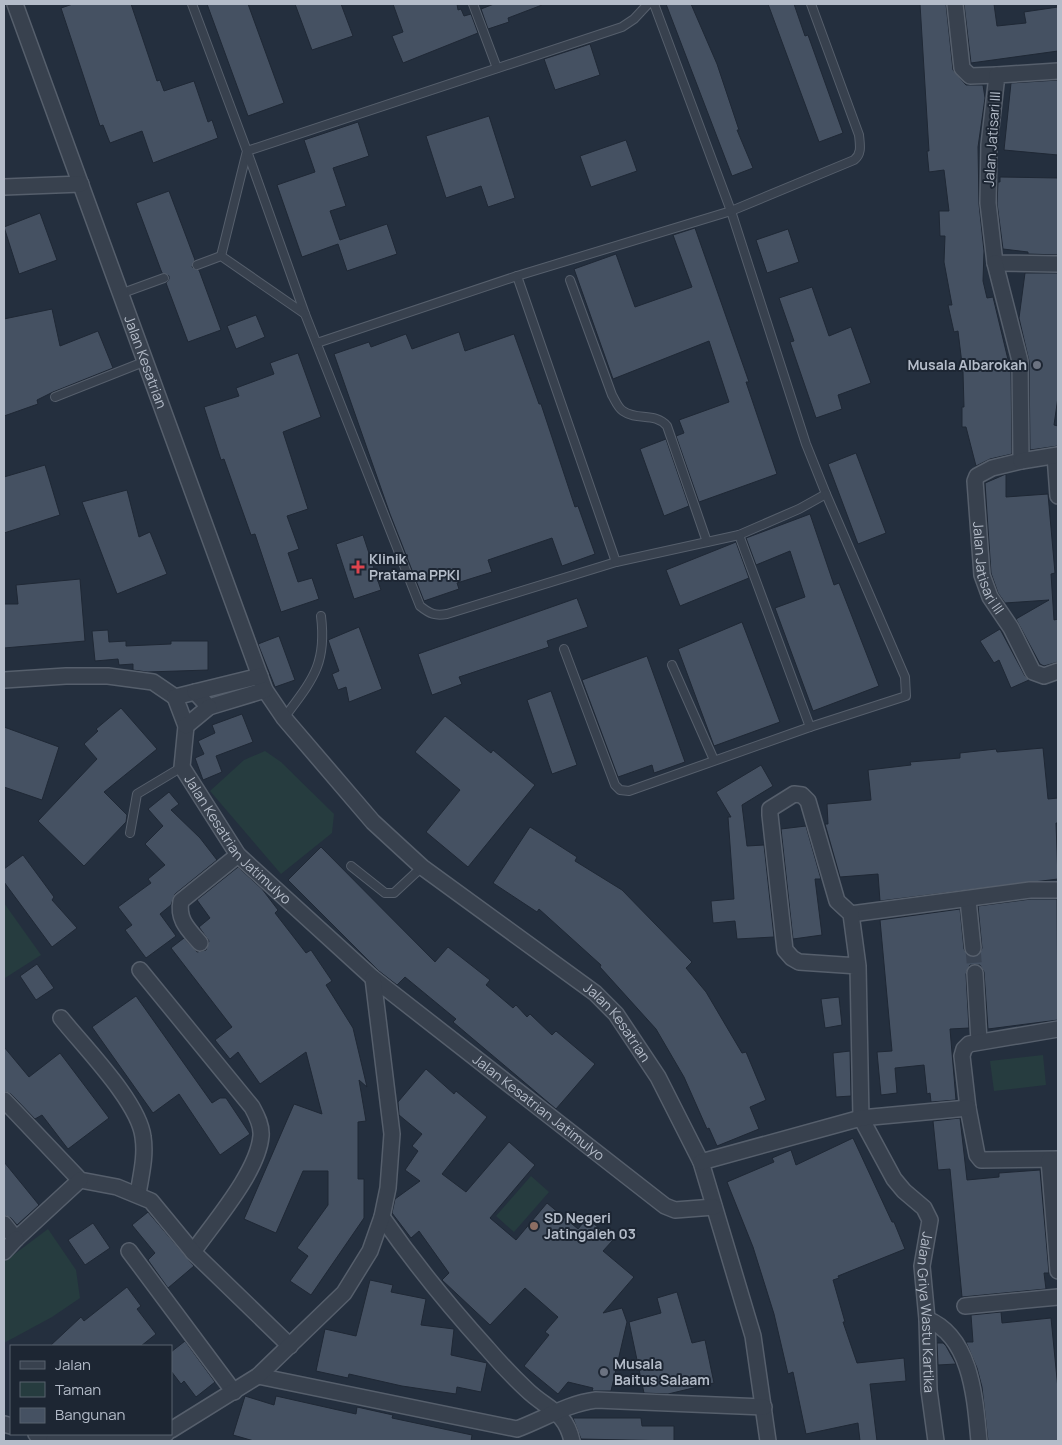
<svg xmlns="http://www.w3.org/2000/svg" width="1062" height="1445" viewBox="0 0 1062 1445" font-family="Manrope,sans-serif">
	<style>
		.green { fill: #263c3f }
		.building { fill: #455162; stroke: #1f2835 }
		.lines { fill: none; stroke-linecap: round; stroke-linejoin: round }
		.minor-tunnel { stroke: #3a4453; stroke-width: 15; stroke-dasharray: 15 8; stroke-linecap: butt }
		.service-casing { stroke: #565f6c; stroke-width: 10 }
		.minor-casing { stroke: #565f6c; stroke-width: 18 }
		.service { stroke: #38414e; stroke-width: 8 }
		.minor { stroke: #38414e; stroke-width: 15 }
		.worship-dot { fill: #6b7280; stroke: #1d2633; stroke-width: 2 }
		.health-dot { fill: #e0444e; stroke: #1d2633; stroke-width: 2 }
		.education-dot { fill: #8d6e63; stroke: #1d2633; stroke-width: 2 }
		.labels { text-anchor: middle; stroke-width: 4; stroke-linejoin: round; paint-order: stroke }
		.street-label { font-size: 14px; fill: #b4bcc9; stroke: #1d2633 }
		.poi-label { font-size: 14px; font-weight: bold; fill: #b4bcc9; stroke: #1d2633; text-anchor: start }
	</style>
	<rect width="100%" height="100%" fill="#242f3e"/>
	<!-- green -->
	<g class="green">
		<path d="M265,751l16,11 53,52 -2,19 -51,41 -71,-83 34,-31z"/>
		<path d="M4,903l37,52 -36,23 -1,-3z"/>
		<path d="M1043,1055l3,30 -52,6 -4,-30z"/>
		<path d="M531,1176l18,16 -35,40 -18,-16z"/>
		<path d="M48,1229l28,41 4,28 -28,19 -48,26v-81z"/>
	</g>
	<!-- building -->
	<g class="building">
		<path d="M73,4h58l26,77 3,-1 4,11 30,-10 14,41 4,-2 6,18 -65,25 -11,-32 -32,12 -7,-18 -3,1 -39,-118z"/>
		<path d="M207,4h41l36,99 -36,13z"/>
		<path d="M295,4h46l12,32 -41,14z"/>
		<path d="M393,4h64l1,6 3,-1 3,7 7,-2 7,19 -75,30 -11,-27 11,-4z"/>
		<path d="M494,4h48v1l-34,13 1,4 -21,7 -7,-20z"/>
		<path d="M666,4h25l26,60 22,66h-2l16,38 -21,8z"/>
		<path d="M768,4h26l11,32 3,-1 35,98 -24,9z"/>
		<path d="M920,4h26l7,66 13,15h17l2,13 -7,49 1,57 5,47 -1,30 4,17 6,-1 18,75 1,82 -22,5 -14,7 -10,-39h-4v-20h2l-1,-35 -5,-41 -4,1 -6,-27h4l-8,-43 1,-26h-5l-1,-25h10l-5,-41 -15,2 -2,-21h2z"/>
		<path d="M964,4h30l3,22 29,-3 -2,-11 34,-5v44l-87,12z"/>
		<path d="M590,44l10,31 -45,15 -11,-31z"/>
		<path d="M1058,80v75l-54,-5 7,-67z"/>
		<path d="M489,116l26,82 -27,9 -7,-21 -35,12 -20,-62z"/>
		<path d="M358,122l11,34 -36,12 13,38 -16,5 10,29 47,-16 10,30 -50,17 -9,-27 -36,13 -25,-72 38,-13 -11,-32z"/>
		<path d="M626,140l11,31 -46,16 -11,-31z"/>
		<path d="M1000,177l58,1v77l-30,-1v-2l-25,-3 -6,-46 1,-21h2z"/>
		<path d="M169,191l26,69 -3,7 7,3 22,60 -33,12 -22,-59 3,-4v-3l-7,-3 -26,-70z"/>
		<path d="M40,213l17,47 -38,14 -15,-47z"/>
		<path d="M695,228l54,154h-3l31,92 -78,28 -23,-66 8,-3 -5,-13 50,-18 -20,-61 -96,38 -39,-110 42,-15 19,53 57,-20 -19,-52z"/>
		<path d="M788,229l11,33 -32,11 -11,-33z"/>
		<path d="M1025,273h33v124l-4,28 4,1v20l-28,4 -1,-89 -10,-43z"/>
		<path d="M812,287l17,49 22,-9 20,56 -33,12 4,14 -26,9 -26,-76 4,-1 -15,-43z"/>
		<path d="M52,309l8,37 38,-15 15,37 -60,24 -16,8 1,4 -34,12v-97z"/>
		<path d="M256,315l9,22 -29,12 -9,-23z"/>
		<path d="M459,332l6,19 49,-17 25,70h2l34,103 3,-1 17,48 -33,12 -10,-28 -64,22 4,12 -35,11 2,6 -35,12 -34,-87 -56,-160 35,-12 2,5 35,-13 6,15z"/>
		<path d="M298,353l23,64 -38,15 25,77 -21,7 12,33 -11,4 10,29 14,-4 7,21 -38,13 -26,-78 -4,1 -27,-76 -3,1 -17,-53 35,-11 -3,-8 38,-14 -4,-11z"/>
		<path d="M666,439l23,67 -25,10 -24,-67z"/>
		<path d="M856,453l30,80 -28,11 -30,-80z"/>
		<path d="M45,465l15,50 -56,18v-56z"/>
		<path d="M1006,474v23l42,-3 7,79 -4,1 3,46 4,-1v43l-14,4 -4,-2 -24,-45 33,-19 -44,3 -7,-10 -7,-20 -6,-90z"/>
		<path d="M127,490l12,47 11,-5 17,42 -50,20 -35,-92z"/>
		<path d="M810,514l24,71 5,-2 40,103 -66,25 -38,-103 30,-11 -15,-46 -34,14 -10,-27z"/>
		<path d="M363,535l18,55 -27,9 -18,-55z"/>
		<path d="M736,542l13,36 -69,28 -14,-36z"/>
		<path d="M80,579l5,62 -81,7v-44h14l-2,-19z"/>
		<path d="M577,598l11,29 -41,14 2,6 -90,30 3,7 -30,11 -14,-41z"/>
		<path d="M742,622l38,100 -66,24 -36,-97z"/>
		<path d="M359,627l23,62 -33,13 -3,-15 -8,3 -6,-16 7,-3 -11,-31z"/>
		<path d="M1000,629l25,47 4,4 -18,8 -12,-28 -5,3 -14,-22z"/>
		<path d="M108,630l1,12 17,-1v5l45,-2v-3h37v29l-61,2 -14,-2v-6l-14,1 -1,-6 -23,2 -3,-30z"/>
		<path d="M279,636l16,44 -20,7 -17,-43z"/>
		<path d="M647,656l38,106 -31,11 -2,-8 -34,12 -36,-97z"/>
		<path d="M551,691l26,74 -25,9 -25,-74z"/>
		<path d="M121,708l36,41 -53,43 23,23 -1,7 -42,44 -46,-45 59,-62 -13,-15 14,-13 -2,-2z"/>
		<path d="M242,714l11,28 -37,14 6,16 -19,8 -8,-22 9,-4 -6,-13 17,-8 -3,-8z"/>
		<path d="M445,716l46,37 2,-3 42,35 -67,82 -42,-35 34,-42 -45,-38z"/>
		<path d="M4,727l55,20 -17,53 -38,-13z"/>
		<path d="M1043,748l5,51 10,-1v25h-2l2,56 -178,22 -2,-27 -38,3 -15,-53h3l-1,-20 44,-4 -3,-30 43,-5 -1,-3 50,-4v-5l36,-4 1,3z"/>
		<path d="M761,765l12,21 -31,19 5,41 17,-1 10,92 -37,2 -2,-18 -22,2 -2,-22 23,-2 -6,-82h3l-15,-25z"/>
		<path d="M169,792l10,12 -8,6 29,28 17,22 -42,34 -4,11 -11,9 16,22 -30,22 -21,-28 7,-5 -14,-18 33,-24 -3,-4 17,-14 -20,-21 18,-18 -15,-17z"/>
		<path d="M806,826l15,53h-6l7,56 -29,4 -12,-110z"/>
		<path d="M530,827l47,30 -2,4 47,29 70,72 -6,6 20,24 36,61 4,-1 20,48 -16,7 9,22 -42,17 -8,-18 -2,1 -23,-52 -28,-48 -56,-62 1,-2 -62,-56 -2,3 -44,-29z"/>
		<path d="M321,847l114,115 13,-15 42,33 -4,5 27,23 3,-3 11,12 3,-3 22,21 4,-4 39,33 -39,45 -103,-87 3,-3 -51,-42 -8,8 -18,-14 -91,-91z"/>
		<path d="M23,855l31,42 -2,3 25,28 -25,19 -48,-65v-13z"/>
		<path d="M238,867l24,22 16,21 -3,3 31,40 5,-3 21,31 -6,4 27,43 14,59 -8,-7 7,41 -8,1v57h6v39l-53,77 -21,-14 18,-25 -11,-8 31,-43v-34h-25l-27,62 -32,-14 50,-115 28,10 -16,-62 -46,32 -22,-32 -8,7 -15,-19 17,-13 -61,-79 13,-10 13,14 9,-2 3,-9 -10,-14 11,-9 -13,-18z"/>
		<path d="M1031,899h26l1,121 -70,9 -4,-57 -4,-7h-10l-4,9 3,54 -19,1 6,71 -25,2 -1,-9 -3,1 -3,-29 -29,3 2,25 -16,2 -4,-43 15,-1 -12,-131 80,-11 4,40 5,7 5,1 5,-2 3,-7 -4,-42z"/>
		<path d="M37,964l17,24 -18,12 -16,-24z"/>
		<path d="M136,996l76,107 8,-5h6l24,36 -30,21 -41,-61 -26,19 -61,-86z"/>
		<path d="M839,997l3,28 -17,3 -4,-29z"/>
		<path d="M4,1047l25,30 31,-24 49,65 -41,31 -26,-34 -7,4 -24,-25 -7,-3z"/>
		<path d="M850,1051l1,45 -15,1 -3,-44z"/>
		<path d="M426,1069l28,25 2,-3 31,26 -45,57 24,18 43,-50 26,23 -45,53 26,22 31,-37 31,26 9,-11 26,22 -10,11 31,26 -31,36 19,-5 5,14 -16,69h-19l1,-3 -25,-6 -10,12 -34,-28 25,-31 -4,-3 13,-15 -33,-29 -35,37 -48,-45 7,-7 -30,-42 -8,7 -19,-25 3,-14 25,-18 -15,-11 13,-19 -6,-5 10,-12 -23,-19 -1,-13z"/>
		<path d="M960,1118l7,62 32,-3v-4l41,-3 9,103h-5l2,16 -84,8 -12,-128 -12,1 -5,-49z"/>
		<path d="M853,1138l39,84h2l11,27 -67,27 1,2 -6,2 12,42h-2l14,41 47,-5 2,23 -36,3 7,57h-17l-2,-18 -52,11 -13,-62 -5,2 -14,-60 -21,-67 -26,-65 47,-20 -2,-4 19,-8 5,15z"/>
		<path d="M4,1162l35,43 -22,20 -6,-7 -7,-3z"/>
		<path d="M148,1212l46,54 -26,22 -20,-28 7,-7 -23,-28z"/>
		<path d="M93,1223l17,25 -25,17 -17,-25z"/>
		<path d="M370,1280l23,5 -2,7 35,7 -5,26 33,4 -3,26 36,8 -6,29 -24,-5 -1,7 -54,-8 -53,-12 -1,4 -32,-7 9,-42 31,7z"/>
		<path d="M127,1287l14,19 -4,3 19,25 -15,12h-91l31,-29 3,4z"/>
		<path d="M677,1292l15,51 13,-3 9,43 -46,11 -24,-1 -15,-71 32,-9 -4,-15z"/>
		<path d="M1001,1312l1,11 49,-5 7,71v52h-70l-6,-54 -5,-19 -11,-26h7l-2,-27z"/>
		<path d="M185,1341l30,41 -19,15 -12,-16 -3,3 -10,-13v-19z"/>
		<path d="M937,1343h6l3,3 10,18 -18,1z"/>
		<path d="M245,1396l29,9 2,-9 80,18 1,-7 36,8 -1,3 80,17 -1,6h-217l-21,-6z"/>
		<path d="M573,1418h68l1,8h32v15l-93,-2z"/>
	</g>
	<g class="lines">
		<!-- minor-tunnel -->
		<path class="minor-tunnel" d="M973,948l2,25"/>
		<!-- service casing -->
		<g class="service-casing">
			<g id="service">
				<path d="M192,4l55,147 -26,105"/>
				<path d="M473,4l24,64"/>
				<path d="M648,4l-14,15 -12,8 -375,124 58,163 115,292c10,8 15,10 27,8l169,-52 123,-27 60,-26 27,-15 -20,-50 -75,-233 -77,-207"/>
				<path d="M197,265l24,-9 84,58"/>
				<path d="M517,276l99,286"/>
				<path d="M570,280l42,115c3,5 6,13 11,16 14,10 32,1 44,15l40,116"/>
				<path d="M120,294l44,-16"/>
				<path d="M317,343l200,-67 214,-65 123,-51c8,-6 6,-15 5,-25l-48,-131"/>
				<path d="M55,397l91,-36"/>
				<path d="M739,535l71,192"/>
				<path d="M564,649l51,136 5,5 9,1 181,-64 96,-31 -1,-19 -79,-183"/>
				<path d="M672,665l42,95"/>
				<path d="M284,718c28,-38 43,-53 37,-102"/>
				<path d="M130,833l7,-39 45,-27"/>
				<path d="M351,866l34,27h9l28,-26"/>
			</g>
		</g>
		<!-- minor casing -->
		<g class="minor-casing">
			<g id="minor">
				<path id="s1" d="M15,4l250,686 19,28 89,104 49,45 173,126 21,21 42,63 43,85 52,174 15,105"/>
				<path d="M955,4l7,64 8,8 27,-1"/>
				<path d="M1058,71l-61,4 -8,70 -1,58 7,60 63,1"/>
				<path d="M4,187l77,-3"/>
				<path id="s2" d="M995,263l25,98 1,100 -29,7 -15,8 -2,5 7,94 8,22 21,31 22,44 11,4 14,-5"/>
				<path d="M1055,456l3,40"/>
				<path d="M1021,461l37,-6"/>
				<path d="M4,680l62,-4h42l45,6 22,15"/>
				<path id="s3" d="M265,690l-56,17 -14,-15 -20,5 11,29 -4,41 56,88 135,123 292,228 10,4 39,-3"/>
				<path d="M195,692l65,-16"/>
				<path d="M186,726l23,-19"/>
				<path d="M968,900l5,48"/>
				<path d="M851,914l179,-24h28"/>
				<path d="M200,943c-11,-13 -23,-23 -19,-42l57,-46"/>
				<path id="s4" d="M858,966l-59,-4 -7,-4 -7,-8 -15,-135v-6l24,-15 8,1 6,6 29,100 14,13 7,52 3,152 33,61 10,12 20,17 6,12 -8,46 5,53 2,71 7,51"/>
				<path d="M140,970l112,137c5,9 10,19 9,29 -3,36 -47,86 -68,116"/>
				<path d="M975,973l4,68"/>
				<path d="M61,1018c23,29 78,84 82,119 3,19 -2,38 -5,57"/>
				<path d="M1058,1029l-89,15 -5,5 -2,7 6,52 9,47 4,5 77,-1"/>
				<path d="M4,1100l76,80 37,7 34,14 42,51 97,94"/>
				<path d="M1049,1160l9,111"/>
				<path d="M701,1162l160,-44 107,-10"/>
				<path d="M382,1217c32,46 67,89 105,131 12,14 25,28 39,41 20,20 39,21 46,52"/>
				<path d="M4,1224l12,15 64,-59"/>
				<path d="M129,1251l105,141"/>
				<path d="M4,1252l12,-13"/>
				<path d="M965,1306l93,-9"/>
				<path d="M927,1319c45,18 48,81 52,122"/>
				<path d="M258,1376l259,53c27,-10 49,-25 79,-29l168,7"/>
				<path d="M4,1424l7,2"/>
				<path d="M171,1430l87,-54 86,-83 26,-42 12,-34 6,-29 4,-54 -19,-156"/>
				<path d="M36,1434l19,7"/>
				<path d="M54,1439l37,-2 39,4"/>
				<path d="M133,1441h16l17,-7"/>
			</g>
		</g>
		<!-- service -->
		<use href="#service" class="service"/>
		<!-- minor -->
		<use href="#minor" class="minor"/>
	</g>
	<!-- markers -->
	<g class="worship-dot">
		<circle cx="1037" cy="365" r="5"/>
		<circle cx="604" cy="1372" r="5"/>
	</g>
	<path class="health-dot" d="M355.5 559.5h5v5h5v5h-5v5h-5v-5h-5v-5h5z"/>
	<circle class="education-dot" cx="534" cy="1226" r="5"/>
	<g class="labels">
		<!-- street labels -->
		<g class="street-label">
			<text transform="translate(992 139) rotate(-86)" y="5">Jalan Jatisari III</text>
			<text dy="5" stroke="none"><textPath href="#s1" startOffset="381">Jalan Kesatrian</textPath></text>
			<text dy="5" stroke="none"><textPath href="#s2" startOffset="342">Jalan Jatisari III</textPath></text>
			<text dy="5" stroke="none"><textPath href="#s3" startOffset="264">Jalan Kesatrian Jatimulyo</textPath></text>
			<text dy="5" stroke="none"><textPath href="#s1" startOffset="1218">Jalan Kesatrian</textPath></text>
			<text dy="5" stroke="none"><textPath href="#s3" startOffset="669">Jalan Kesatrian Jatimulyo</textPath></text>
			<text dy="5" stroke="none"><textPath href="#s4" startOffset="810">Jalan Griya Wastu Kartika</textPath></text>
		</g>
		<!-- poi labels -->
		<g class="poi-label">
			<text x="1027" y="370" text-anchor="end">Musala Albarokah</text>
			<text x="369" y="564">Klinik<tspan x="369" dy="16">Pratama PPKI</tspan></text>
			<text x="544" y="1223">SD Negeri<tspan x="544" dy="16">Jatingaleh 03</tspan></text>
			<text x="614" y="1369">Musala<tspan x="614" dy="16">Baitus Salaam</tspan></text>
		</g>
	</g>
	<!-- border -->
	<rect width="1062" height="1445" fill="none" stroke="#b4bcc9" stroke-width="10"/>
	<!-- legend -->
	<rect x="10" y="1345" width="162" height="90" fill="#1d2633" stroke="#59626f"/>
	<rect x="20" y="1361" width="25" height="8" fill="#38414e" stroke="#59626f"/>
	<text x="55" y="1370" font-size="15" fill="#b4bcc9">Jalan</text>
	<rect x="20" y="1382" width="25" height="15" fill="#263c3f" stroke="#59626f"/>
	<text x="55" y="1395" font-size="15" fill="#b4bcc9">Taman</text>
	<rect x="20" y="1408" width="25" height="15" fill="#455162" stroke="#59626f"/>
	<text x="55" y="1420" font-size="15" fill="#b4bcc9">Bangunan</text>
</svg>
